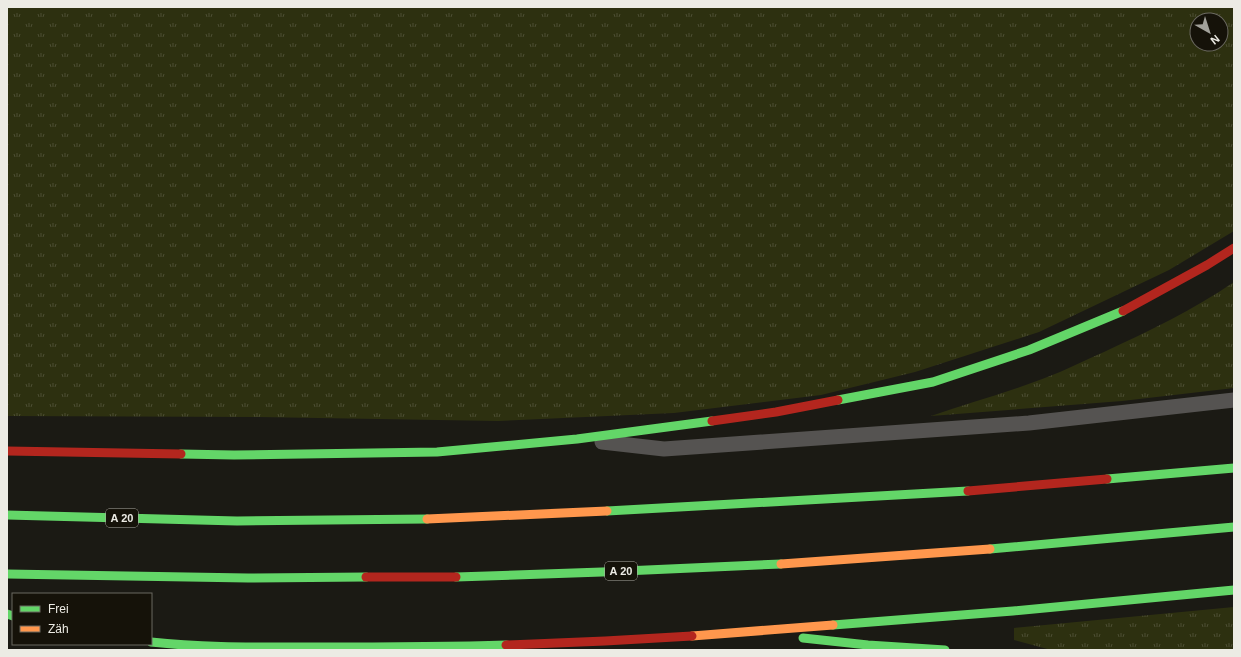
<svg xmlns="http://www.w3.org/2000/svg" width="1241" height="657" viewBox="0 0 1241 657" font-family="Helvetica,sans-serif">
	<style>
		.grass { fill: url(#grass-tufts); fill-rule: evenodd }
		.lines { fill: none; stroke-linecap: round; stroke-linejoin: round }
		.lane { stroke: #555351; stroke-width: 15 }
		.fast { stroke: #63d668; stroke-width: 9 }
		.slow { stroke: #ff974d; stroke-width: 9 }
		.jam { stroke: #b3261e; stroke-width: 9 }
		.labels { text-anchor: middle; stroke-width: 3.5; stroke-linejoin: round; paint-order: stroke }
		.shield { fill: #151209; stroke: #acaaa2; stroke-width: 1 }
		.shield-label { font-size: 11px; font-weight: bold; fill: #ecebe4 }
	</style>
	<defs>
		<pattern id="grass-tufts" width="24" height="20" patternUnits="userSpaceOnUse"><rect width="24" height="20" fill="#2d3010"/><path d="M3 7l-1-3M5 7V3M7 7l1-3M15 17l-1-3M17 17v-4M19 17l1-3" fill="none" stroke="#4c4e33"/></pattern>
	</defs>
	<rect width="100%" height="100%" fill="#1b1a14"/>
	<!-- grass -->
	<g class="grass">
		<path d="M7,7h1227v224l-65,39 -130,62 -124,40 -94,23 -147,18 -176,8 -239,-4 -252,-1zM1197,20h24v24h-24z"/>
		<path d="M1234,282v106l-112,13 -191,15c34,-12 69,-21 103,-34 24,-8 47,-20 70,-30 45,-21 89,-42 130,-70z"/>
		<path d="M1234,607v43h-183l-37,-10v-12z"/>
	</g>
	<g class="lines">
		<!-- lane -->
		<path class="lane" d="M602,442l62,7 365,-26 205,-23"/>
		<!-- fast -->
		<g class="fast">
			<path d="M838,400l95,-18 96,-32 94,-39"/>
			<path d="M181,454l53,1 203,-3 140,-13 135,-18"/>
			<path d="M1107,479l127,-11"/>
			<path d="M607,511l361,-20"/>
			<path d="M7,515l230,6 190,-2"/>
			<path d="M990,549l244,-22"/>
			<path d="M7,574l241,4 118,-1"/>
			<path d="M456,577l146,-5 179,-8"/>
			<path d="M7,614l6,2"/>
			<path d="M833,625l180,-14 221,-21"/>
			<path d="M803,638l65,7 77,5"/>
			<path d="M151,642c53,6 107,5 161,5 65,0 129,0 194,-2"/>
		</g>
		<!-- slow -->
		<g class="slow">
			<path d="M427,519l180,-8"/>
			<path d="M781,564l209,-15"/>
			<path d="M692,636l141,-11"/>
		</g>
		<!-- jam -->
		<g class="jam">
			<path d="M1123,311l84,-46 27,-17"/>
			<path d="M712,421l64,-9 62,-12"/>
			<path d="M7,451l174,3"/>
			<path d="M968,491l139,-12"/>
			<path d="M366,577h90"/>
			<path d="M506,645l99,-4 87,-5"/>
		</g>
	</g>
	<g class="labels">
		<!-- shield labels -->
		<g class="shield">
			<rect x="106" y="509" width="32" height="18" rx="3"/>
			<rect x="605" y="562" width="32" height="18" rx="3"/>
		</g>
		<g class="shield-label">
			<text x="122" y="522">A 20</text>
			<text x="621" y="575">A 20</text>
		</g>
	</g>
	<!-- border -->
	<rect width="1241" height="657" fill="none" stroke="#ecebe4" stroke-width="16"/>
	<!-- legend -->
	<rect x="12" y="593" width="140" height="52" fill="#151209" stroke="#6b6961"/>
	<rect x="20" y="606" width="20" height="6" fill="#63d668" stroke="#6b6961"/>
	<text x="48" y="613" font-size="12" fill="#ecebe4">Frei</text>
	<rect x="20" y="626" width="20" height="6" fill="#ff974d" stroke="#6b6961"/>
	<text x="48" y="633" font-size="12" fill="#ecebe4">Zäh</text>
	<!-- north arrow -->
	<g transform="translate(1209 32) rotate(141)"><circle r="19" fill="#151209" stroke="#6b6961"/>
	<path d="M0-3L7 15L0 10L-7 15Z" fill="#a3a29b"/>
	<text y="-6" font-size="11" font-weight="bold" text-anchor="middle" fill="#ecebe4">N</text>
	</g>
</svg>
